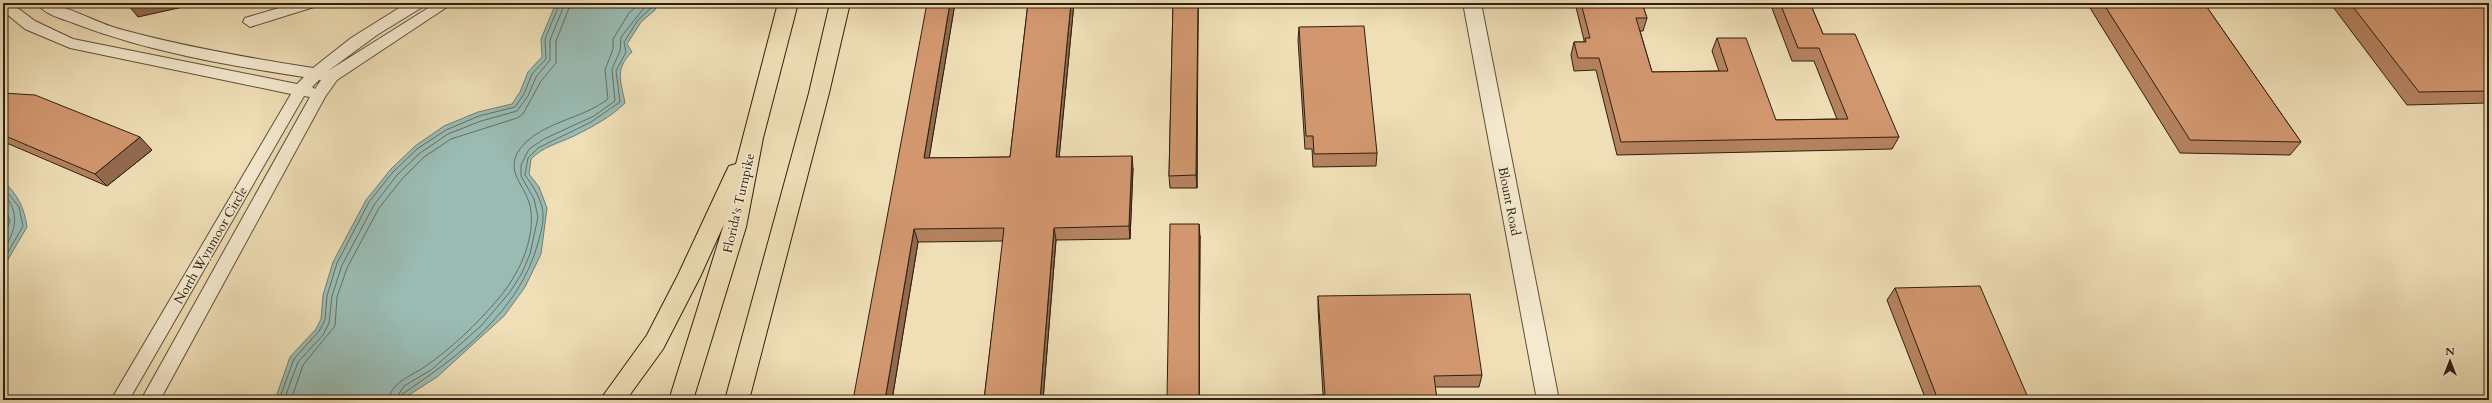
<svg xmlns="http://www.w3.org/2000/svg" width="2492" height="403" viewBox="0 0 2492 403" font-family="Cardo,serif">
	<style>
		.water { fill: #9abbb3; stroke: #6e7d72 }
		.lines { fill: none; stroke-linecap: round; stroke-linejoin: round }
		.shore { stroke: #646e62; stroke-width: 1 }
		.minor-casing { stroke: #5e503a; stroke-width: 2 }
		.tertiary-casing { stroke: #5e503a; stroke-width: 2 }
		.motorway-casing { stroke: #2d2011; stroke-width: 2 }
		.minor { fill: #f5ead0; fill-rule: evenodd }
		.tertiary { fill: #f5ead0; fill-rule: evenodd }
		.motorway { fill: #efdeb6; fill-rule: evenodd }
		.wall { fill: #b5825f; stroke: #2d2011 }
		.shaded-wall { fill: #936a4e; stroke: #2d2011 }
		.building { fill: #d2976f; stroke: #2d2011 }
		.labels { text-anchor: middle; stroke-width: 3; stroke-linejoin: round; paint-order: stroke }
		.street-label { font-size: 13px; fill: #2d2011; stroke: #f5ead0 }
	</style>
	<rect width="100%" height="100%" fill="#efdeb6"/>
	<filter id="stains"><feTurbulence type="fractalNoise" baseFrequency=".005" numOctaves="4"/><feColorMatrix values="0 0 0 0 .2 0 0 0 0 .09 0 0 0 0 .02 0 0 0 .5 -.17"/></filter>
	<radialGradient id="worn" r=".72"><stop offset=".6" stop-color="#630" stop-opacity="0"/><stop offset="1" stop-color="#630" stop-opacity=".3"/></radialGradient>
	<!-- water -->
	<g class="water">
		<path d="M556,3h101l-2,7 -14,12 -14,22 5,8c-18,18 -11,29 -7,51 -14,14 -33,24 -51,33 -17,8 -30,10 -43,23l-2,15 10,13 8,21 -6,46 -16,33 -21,29 -22,20 -45,41 -36,23h-126l15,-43 26,-28 5,-10 2,-24 10,-33 33,-62 25,-31 24,-23 29,-20 34,-14 34,-8 8,-12 8,-20 14,-15 -1,-18z"/>
		<path d="M3,181c15,14 21,26 24,46l-24,41z"/>
	</g>
	<g class="lines">
		<!-- shore -->
		<g class="shore">
			<path d="M3,187l16,20 4,19 -20,35"/>
			<path d="M3,193c18,20 13,37 0,58"/>
			<path d="M3,203l7,18 -7,18"/>
			<path d="M279,400l15,-41 25,-28 6,-11 2,-24 10,-33 32,-61 24,-30 24,-23 29,-19 33,-14 36,-9 9,-13 8,-20 14,-15 -1,-20 15,-36"/>
			<path d="M284,400l14,-38 25,-27 6,-12 3,-27 10,-31 32,-60 23,-30 23,-22 28,-19 33,-13 36,-10 11,-15 8,-19 14,-17v-20l15,-37"/>
			<path d="M291,400l12,-35 32,-39 2,-29 10,-29 32,-60 23,-29 22,-22 27,-18 66,-21 6,-4 18,-33 15,-18v-22l15,-38"/>
			<path d="M389,400c1,-17 22,-24 34,-32 28,-19 54,-44 76,-70 19,-23 35,-55 32,-86 -2,-27 -33,-41 -6,-69 22,-22 59,-25 83,-44l-3,-29 8,-21v-10l16,-26 11,-10"/>
			<path d="M395,400l9,-14 27,-16 50,-44 29,-34 12,-19 8,-19 8,-37 -4,-18 -13,-23v-11l8,-16 15,-10 50,-23 21,-15 -3,-32 8,-18 1,-14 27,-34"/>
			<path d="M400,400l1,-5c57,-39 118,-82 137,-152 3,-11 7,-24 4,-36 -3,-12 -10,-22 -17,-32l3,-17 10,-10 53,-26 29,-20 -4,-31 10,-19 -2,-10 14,-22 13,-12 2,-5"/>
		</g>
		<!-- minor casing -->
		<g class="minor-casing">
			<g id="minor">
				<path d="M3,3h8l24,18 38,18 224,45 7,-7c-78,-12 -154,-25 -228,-53 -12,-5 -32,-9 -39,-21 30,0 57,20 86,27 63,17 126,28 190,38l38,-30 48,-30 9,-5h18l-2,3 -47,29 -49,36 108,-68h17l-116,77 -12,17 -165,303h-19l169,-303 -6,-1 -175,304h-18l180,-306 -221,-46 -45,-19 -22,-18zM319,80h2l-6,9 -3,-2z"/>
				<path d="M296,3h23l-2,3 -67,21 -7,-5 2,-4z"/>
			</g>
		</g>
		<!-- tertiary casing -->
		<g class="tertiary-casing">
			<path id="tertiary" d="M1463,3h18l78,397h-22z"/>
		</g>
		<!-- motorway casing -->
		<g class="motorway-casing">
			<g id="motorway">
				<path d="M778,3h20l-35,135 -17,89 -53,173h-24l55,-176 -24,53 -37,72 -37,51h-26l47,-65 31,-60 48,-103 3,-6 7,-2z"/>
				<path d="M830,3h20l-21,90 -80,307h-24l84,-307z"/>
			</g>
		</g>
		<!-- minor -->
		<use href="#minor" class="minor"/>
		<!-- tertiary -->
		<use href="#tertiary" class="tertiary"/>
		<!-- motorway -->
		<use href="#motorway" class="motorway"/>
	</g>
	<!-- wall -->
	<g class="wall">
		<path d="M927,3h28l-26,155 81,-1 18,-154h46l-15,154 74,11 -3,71 -74,1 -13,160h-59l19,-159 -85,1 -26,158z"/>
		<path d="M1173,3h25l-1,185h-27l-1,-12z"/>
		<path d="M1575,3h67l5,15 -4,13h-3l12,41 67,-1 -7,-20 5,-13 59,82 61,-1 -23,-58h-22l-22,-58h40l13,31 76,103 -7,12 -275,6 -21,-85 -22,1 -3,-16 3,-13h10v-2z"/>
		<path d="M2087,3h117l97,139 -11,13 -110,-2z"/>
		<path d="M2330,3h159v100l-82,2z"/>
		<path d="M1299,27l78,126 -1,13 -63,1 -1,-18h-7l-7,-109z"/>
		<path d="M3,93l149,57 -45,36 -98,-42h-6z"/>
		<path d="M1200,236l-1,162 124,-3 -5,-87v-12l164,79 -3,12h-44l2,13h-270z"/>
		<path d="M1895,288l134,112h-103l-39,-100z"/>
	</g>
	<!-- shaded-wall -->
	<g class="shaded-wall">
		<path d="M143,3h58l-63,14 -9,-11z"/>
		<path d="M950,3h5l-28,168 -3,-13z"/>
		<path d="M1071,3h3l-16,166 -2,-12z"/>
		<path d="M1198,3l-1,185 -1,-13z"/>
		<path d="M140,137l12,13 -45,36 -12,-12z"/>
		<path d="M1132,156l1,12 -3,71 -1,-13z"/>
		<path d="M1199,224l1,12 -1,164z"/>
		<path d="M1054,228l2,12 -13,160h-3z"/>
		<path d="M914,229l4,13 -26,158h-7z"/>
	</g>
	<!-- building -->
	<g class="building">
		<path d="M130,3h13l-14,3z"/>
		<path d="M927,3h23l-26,155 86,-1 18,-154h43l-15,154 76,-1 -3,70 -75,2 -14,172h-56l20,-172 -90,1 -29,171h-32z"/>
		<path d="M1173,3h25l-2,172 -27,1z"/>
		<path d="M1581,3h61l5,15h-11l16,54 76,-1 -11,-33h29l30,82 72,-1 -29,-71h-21l-18,-45h30l13,31h32l44,103 -278,5 -22,-84h-21l-4,-16h12l-1,-4h5z"/>
		<path d="M2103,3h101l97,139 -111,-2z"/>
		<path d="M2350,3h139v88l-70,1z"/>
		<path d="M1364,26l13,127 -63,1 -1,-18h-7l-7,-109z"/>
		<path d="M3,93l32,2 105,42 -45,37 -92,-39z"/>
		<path d="M1170,224h29v174l126,-3 -7,-99 152,-2 12,81 -48,1 3,24h-270z"/>
		<path d="M1980,286l49,114h-91l-43,-112z"/>
	</g>
	<g class="labels">
		<!-- street labels -->
		<g class="street-label">
			<text transform="translate(1510 201) rotate(79)" y="5">Blount Road</text>
			<text transform="translate(738 203) rotate(-77)" y="5">Florida's Turnpike</text>
			<text transform="translate(210 245) rotate(-60)" y="5">North Wynmoor Circle</text>
		</g>
	</g>
	<!-- margin -->
	<rect width="2492" height="403" fill="none" stroke="#efdeb6" stroke-width="16"/>
	<rect x="4" y="4" width="2484" height="395" fill="none" stroke="#2d2011" stroke-width="2"/>
	<rect x="8" y="8" width="2476" height="387" fill="none" stroke="#2d2011"/>
	<!-- north arrow -->
	<g transform="translate(2450 361)" stroke="#f5ead0" stroke-width="3" paint-order="stroke">
	<path d="M0-3L7 15L0 10L-7 15Z" fill="#2d2011"/>
	<text y="-6" font-size="11" font-weight="bold" text-anchor="middle" fill="#2d2011">N</text>
	</g>
	<rect width="100%" height="100%" filter="url(#stains)"/>
	<rect width="100%" height="100%" fill="url(#worn)"/>
</svg>
